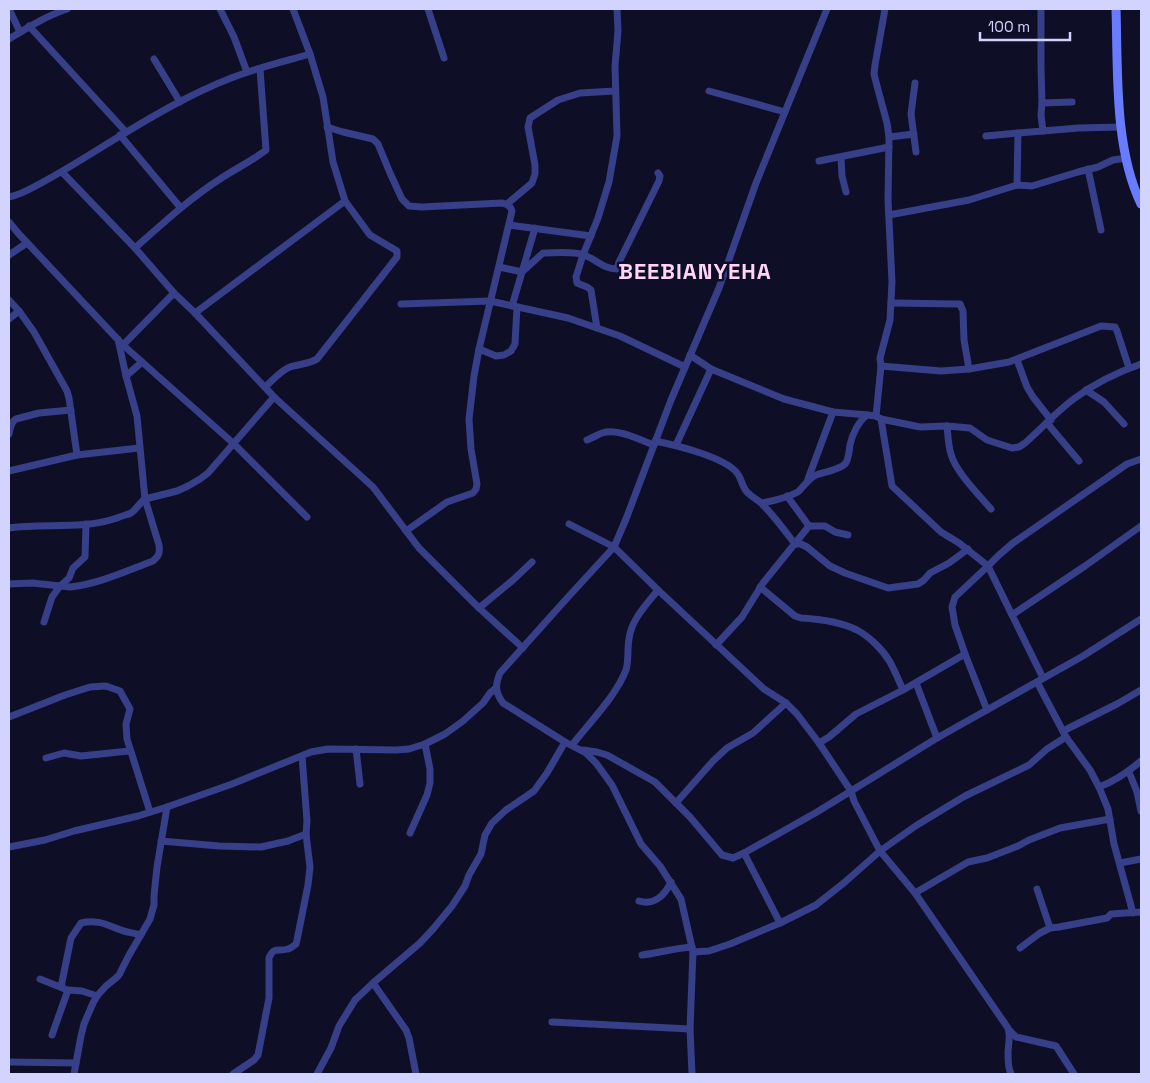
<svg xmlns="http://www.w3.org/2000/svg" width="1150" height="1083" viewBox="0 0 1150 1083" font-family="'Space Grotesk',sans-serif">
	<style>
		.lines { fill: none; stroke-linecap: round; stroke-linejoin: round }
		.street { stroke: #363f87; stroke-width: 7 }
		.secondary { stroke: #697bff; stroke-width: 9 }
		.labels { text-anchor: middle; stroke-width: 5; stroke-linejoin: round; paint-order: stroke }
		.district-label { font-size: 22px; font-weight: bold; letter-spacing: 1px; fill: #ffd4f6; stroke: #0e0e26 }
	</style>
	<rect width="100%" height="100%" fill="#0e0e26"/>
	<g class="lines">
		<!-- street -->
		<g class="street">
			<path d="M9,9l11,23"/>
			<path d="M220,9l14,28 13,35"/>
			<path d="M428,9l16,49"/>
			<path d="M29,26l97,106"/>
			<path d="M9,39c18,-11 37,-23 58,-30"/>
			<path d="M154,59l26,43"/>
			<path d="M915,83l-4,31 5,38"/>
			<path d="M709,91l76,21"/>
			<path d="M1042,103l30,-1"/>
			<path d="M327,127l16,5 30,7 5,5 12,29 12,26 7,7 13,1 80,-4c5,1 9,3 10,8l-33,138 -5,27 -5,43 2,30 6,35 -1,5 -3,4 -26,9 -41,29"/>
			<path d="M1043,131l35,-3 43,-1"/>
			<path d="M120,135l60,72"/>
			<path d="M986,136l32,-3"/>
			<path d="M889,137l25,-3"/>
			<path d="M841,158l1,18 4,16"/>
			<path d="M819,161l70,-14"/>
			<path d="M1088,169l13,61"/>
			<path d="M62,172l73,76 39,45 21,20 79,84 99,90 46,61 60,60 44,40"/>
			<path d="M1017,185l1,-52 25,-2 -2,-16 1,-12 -1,-36v-58"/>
			<path d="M9,197c12,-2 23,-9 34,-15 28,-15 55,-33 82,-49 38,-23 80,-47 123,-61 20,-7 41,-12 62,-18"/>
			<path d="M507,204l25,-21 3,-9v-9l-7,-38 2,-9 28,-18 22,-7 35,-2"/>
			<path d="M889,215l80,-15 48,-15 15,1 46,-14 20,-5 15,-7 14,-2"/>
			<path d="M9,222l9,11 105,112 110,98 74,74"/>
			<path d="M509,225l82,11"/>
			<path d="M135,248c27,-24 54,-49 85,-69 15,-10 32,-18 46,-29l-6,-81"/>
			<path d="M9,255l18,-12"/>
			<path d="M499,267l23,5 21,-19c11,0 31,-2 41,2 12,4 19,14 33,14l2,-7 40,-81 1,-5 -2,-3"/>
			<path d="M9,300l10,11 15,21 33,59 2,7 8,57"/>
			<path d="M891,303l69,1 3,7 1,29 5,29"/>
			<path d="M401,304l89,-3 78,17 52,18 65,31"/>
			<path d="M512,306l23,-78"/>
			<path d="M195,313l150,-112"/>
			<path d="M9,319l10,-8"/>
			<path d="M597,328l-6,-38 -4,-3 -10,-4 -1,-6 7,-22 15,-37 11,-36 8,-46 -2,-70 3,-35 -1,-22"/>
			<path d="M123,345l51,-52"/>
			<path d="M479,349l17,7 8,-1 7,-4 4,-7 2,-37"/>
			<path d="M690,355l21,14 73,30 49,13 35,3 8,1 5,3 11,67 49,46 18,11 29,23 24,49"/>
			<path d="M1017,360l10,27 6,10 18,23"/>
			<path d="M881,366l60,5 28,-2 40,-7 92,-36 14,1 2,4 12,37"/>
			<path d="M126,376l16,-14"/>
			<path d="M265,387c8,-7 15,-16 25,-20 9,-3 19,-3 27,-8l80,-102v-6l-27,-16 -25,-34 -12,-39 -10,-65 -13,-43 -17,-45"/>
			<path d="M1086,390l18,12 20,22"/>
			<path d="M876,416l5,-50 -1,-8 10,-38 2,-38 -4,-82 1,-63 -2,-14 -10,-37 -3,-12 1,-9 10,-56"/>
			<path d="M881,419l39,8 27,-1 23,2 17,12 25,8 7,-1 6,-4c17,-15 32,-32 50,-45 20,-15 43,-26 66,-34"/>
			<path d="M1047,423l32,38"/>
			<path d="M947,426c1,9 1,19 4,28 4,17 28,41 40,55"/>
			<path d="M9,434c1,-6 2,-12 7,-15l23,-6 32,-3"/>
			<path d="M587,440c5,-2 10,-5 15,-7 17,-5 37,7 52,12"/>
			<path d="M655,441c20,4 70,16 82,32 5,6 5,15 11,20 5,5 11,7 15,12 12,12 22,26 32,39h6l6,3 23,19 15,7 43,15 30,-4 6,-4 6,-7 19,-10 19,-14"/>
			<path d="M676,445l35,-76"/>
			<path d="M9,471l68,-16 62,-7"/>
			<path d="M808,479l25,-67"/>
			<path d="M787,496l22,30"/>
			<path d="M762,503c10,-2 29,-6 37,-12 5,-5 10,-13 17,-16 8,-3 23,-5 29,-11 4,-5 4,-13 5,-19 2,-11 9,-24 17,-30"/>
			<path d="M569,524l45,23 44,43 106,99 22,14 11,11 22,29 32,48 3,10 26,50 35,42 93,135c3,8 0,17 0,25 0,7 0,15 3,21"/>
			<path d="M9,528c35,-5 73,2 108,-10 4,-2 10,-3 14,-5 6,-4 8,-10 14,-14l32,-8 11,-5 12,-7 8,-6 66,-76"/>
			<path d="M9,584l23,-1 38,4c29,-3 56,-16 83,-26 6,-5 7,-8 6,-16l-14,-46 -8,-83 -11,-40 -8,-37"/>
			<path d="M760,587l35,29 6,2c18,1 40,4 56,12 13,7 26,20 33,32 5,9 9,19 13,28"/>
			<path d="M479,608l34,-28 19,-18"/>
			<path d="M44,622l8,-25 8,-11 9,-8 4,-10 12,-11 1,-33"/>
			<path d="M716,645l26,-28 21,-34 46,-57h16l10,6 13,3"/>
			<path d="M1043,678l-31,-63 73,-49 56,-40"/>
			<path d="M1037,682l29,55 24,33 9,17 9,22 6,35 19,69"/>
			<path d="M916,683l21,55"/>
			<path d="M987,710l-22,-56 -10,-29 -3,-18 3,-10 33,-31 11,-11 14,-12 114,-79 14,-5"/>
			<path d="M9,717l56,-22 25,-8 16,-1 14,5 10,18 -4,15 1,15 23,73"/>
			<path d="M1063,731l54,-27 24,-14"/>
			<path d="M819,743l10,-6 27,-23 47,-24 62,-36"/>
			<path d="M572,745c17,-22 44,-49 54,-75 3,-10 1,-21 3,-31 2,-19 17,-34 29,-49"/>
			<path d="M356,749l4,35"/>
			<path d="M583,750l14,2 10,3 48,27 35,35 32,38 11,3 11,-5 73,-41 120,-74 146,-82 58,-37"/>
			<path d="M46,758l18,-5 17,3 48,-5"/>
			<path d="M1129,772l8,20 4,19"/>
			<path d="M1099,787c16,-6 29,-15 42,-26"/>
			<path d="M676,803l37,-42 14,-13 26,-15 33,-30"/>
			<path d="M410,833l17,-38 3,-12v-14l-5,-25"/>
			<path d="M161,841l58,5 42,1 27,-6 18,-7"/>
			<path d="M9,847l36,-7 29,-9 64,-15 29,-9 65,-23 79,-32 17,-3 68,1 13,-1 16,-5 20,-10 18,-13 20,-18 7,-10 6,-5"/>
			<path d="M744,853l36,70"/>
			<path d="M1120,863l21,-4"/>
			<path d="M1037,889l13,39"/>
			<path d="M915,893l53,-31 19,-4 31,-12 11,-6 31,-12 50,-9"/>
			<path d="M639,901c15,5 26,-6 32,-19"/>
			<path d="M1020,948l20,-15 10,-5 9,-1 48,-9 4,-4 30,-2"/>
			<path d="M693,952l16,-1 21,-7 50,-21 36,-18 29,-23 35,-31 37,-26 48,-29 64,-31 18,-16 19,-12"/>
			<path d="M642,955c17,-2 33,-7 50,-8"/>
			<path d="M40,979l25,10"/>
			<path d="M373,983l33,47 3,8 7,36"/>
			<path d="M61,987l10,-49 10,-15c17,-4 26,2 40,7 7,3 14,3 20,5"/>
			<path d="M552,1022l138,7"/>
			<path d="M1010,1031l6,6 40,9 18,28"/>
			<path d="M52,1035l16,-45 14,1 15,5"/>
			<path d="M9,1062l67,1"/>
			<path d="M74,1074l7,-38 3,-12 9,-21 4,-7 9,-10 10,-8 3,-3 9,-18 22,-38 4,-14v-9l3,-29 10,-60"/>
			<path d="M233,1074l21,-14 4,-5 11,-57v-40c5,-12 9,-6 19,-9 4,-1 5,-3 8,-5l1,-4 11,-55 2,-18 -4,-33 1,-13 -5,-65"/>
			<path d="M317,1074l14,-26 8,-22 16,-26 18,-17 47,-40 13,-14 19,-23 13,-20 4,-11 12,-21 4,-19 7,-12 14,-13 28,-19 13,-18 18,-31"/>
			<path d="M692,1074l-2,-45 3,-77 -12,-53 -21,-33 -19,-22 -29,-59 -16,-22 -10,-10 -21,-11 -62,-39c-8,-11 -8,-18 -3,-30l69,-77 45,-49 12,-28 45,-119 48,-112 37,-105 71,-174"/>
		</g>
		<!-- secondary -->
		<path class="secondary" d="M1116,9c2,61 -2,139 25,195"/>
	</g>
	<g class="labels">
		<!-- district labels -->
		<g class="district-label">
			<text x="695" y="279">BEEBIANYEHA</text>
		</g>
	</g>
	<!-- border -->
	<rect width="1150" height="1083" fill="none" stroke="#d2d4ff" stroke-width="20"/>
	<!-- scale -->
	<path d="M980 32v8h90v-8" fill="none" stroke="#d2d4ff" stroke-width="2.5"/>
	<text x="988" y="32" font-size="15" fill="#d2d4ff" stroke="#0e0e26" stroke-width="4" paint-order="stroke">100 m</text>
</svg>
